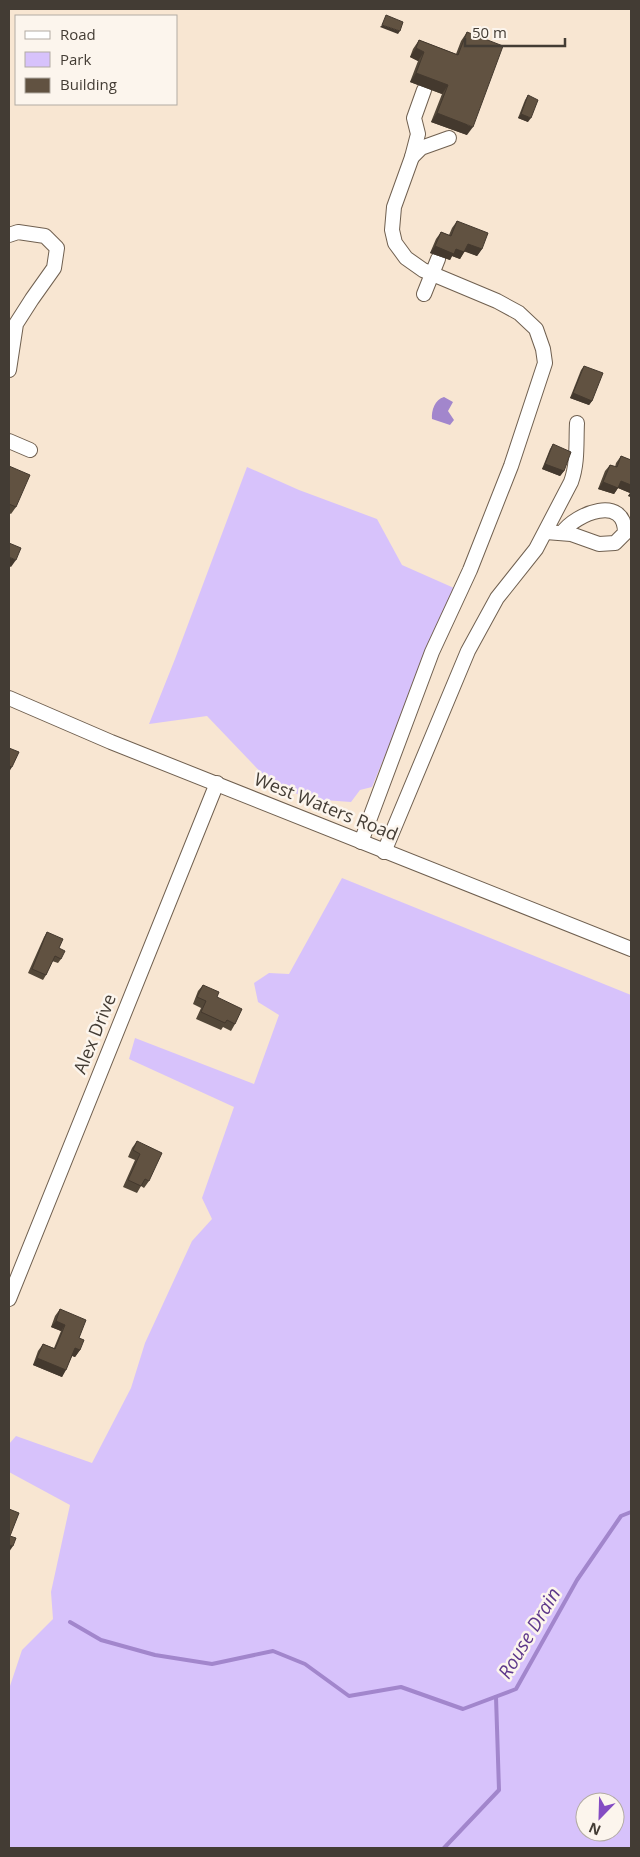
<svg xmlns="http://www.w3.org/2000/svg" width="640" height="1857" viewBox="0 0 640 1857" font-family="'Open Sans',sans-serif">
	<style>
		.green { fill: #d7c2fb; fill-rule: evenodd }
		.water { fill: #a286cc }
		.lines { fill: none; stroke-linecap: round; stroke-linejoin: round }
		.stream { stroke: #a286cc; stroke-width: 4 }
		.minor-casing { stroke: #706050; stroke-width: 16 }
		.minor { stroke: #fff; stroke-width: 14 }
		.wall { fill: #534738 }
		.shaded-wall { fill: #44392e }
		.building { fill: #615241; stroke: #44392e }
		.labels { text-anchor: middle; stroke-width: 5; stroke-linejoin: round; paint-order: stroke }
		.street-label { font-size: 18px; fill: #433c34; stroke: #fcf5ed }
		.water-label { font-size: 19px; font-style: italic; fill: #5e388b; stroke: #fcf5ed }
	</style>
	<rect width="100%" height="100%" fill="#f8e6d2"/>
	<!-- green -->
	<g class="green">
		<path d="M247,467l52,23 78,29 25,46 52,23 -82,199 -12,3 -9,12 -41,-3 -38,-15 -65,-68 -58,8 26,-65z"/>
		<path d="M342,878l289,117v853h-622v-159l13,-39 31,-31 -2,-27 19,-87 -61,-33v-28l7,-8 76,27 39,-75 14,-45 47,-102 20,-22 -10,-21 32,-91 -105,-48 6,-21 119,46 25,-69 -21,-13 -4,-19 15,-10 20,1zM585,1802h30v30h-30z"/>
	</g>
	<!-- water -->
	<path class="water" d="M444,397l9,5 -5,9 6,9 -4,5 -18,-6c-1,-8 3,-20 12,-22z"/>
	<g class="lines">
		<!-- stream -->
		<g class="stream">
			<path d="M70,1622l31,18 54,15 57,9 61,-13 32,13 44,32 52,-9 62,22 53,-20 61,-109 44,-64 10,-4"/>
			<path d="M444,1848l55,-58 -3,-93"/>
		</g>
		<!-- minor casing -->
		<g class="minor-casing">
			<g id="minor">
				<path d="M412,157l9,-9 28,-10"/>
				<path d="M9,235l9,-3 27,4 12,12 -3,20 -22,31 -16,25 -7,46"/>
				<path d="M424,294l14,-35"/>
				<path d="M9,441l21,9"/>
				<path d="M546,532l25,2 28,10 16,-1 10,-10c0,-39 -49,-20 -63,0"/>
				<path d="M9,698l102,44 520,207"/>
				<path d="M361,842l71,-190 38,-82 41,-104 34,-103 -2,-14 -7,-20 -17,-16 -22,-12 -74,-31 -17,-12 -11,-15 -3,-13 2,-23 18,-50 6,-23 -4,-16 10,-28"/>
				<path d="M384,852l84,-201 29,-53 39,-49 35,-67c7,-19 5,-40 6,-59"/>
				<path d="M9,1299l208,-516"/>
			</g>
		</g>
		<!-- minor -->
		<use href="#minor" class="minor"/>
	</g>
	<!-- wall -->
	<g class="wall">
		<path d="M467,32v103l-36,-13 11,-28 -32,-12 8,-21 -8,-4 3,-8 6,-9 37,14 5,-13z"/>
		<path d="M528,95v27l-10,-4 7,-18z"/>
		<path d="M457,221l25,28 -5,7 -12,-5 -5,8 -8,-3 -2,4 -20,-7 6,-14 5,-7 8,3 3,-7z"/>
		<path d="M584,366l8,35 -3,4 -19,-7 11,-28z"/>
		<path d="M553,444l11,27 -4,5 -18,-7 8,-20z"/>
		<path d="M621,456l10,4v37l-3,-1 2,-3 -12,-5 -4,6 -16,-5 7,-18 5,-6 5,2 1,-4z"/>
		<path d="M9,466l7,41 -5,7 -2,-1z"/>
		<path d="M47,932l12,16 2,11 -3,4 -6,-2 -6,14 -3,5 -15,-7 16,-36z"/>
		<path d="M203,985l14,12 18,27 -4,7 -8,-4 -2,3 -25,-11 5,-11 -8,-4 5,-13z"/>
		<path d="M137,1141l12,40 -5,7 -3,-2 -4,7 -14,-6 12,-27 -7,-3 4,-9z"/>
		<path d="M60,1309l19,29 1,12 -5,7 -3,-1 -10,21 -29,-12 5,-14 5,-7 11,4 7,-17 -10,-4 4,-11z"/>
	</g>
	<!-- shaded-wall -->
	<g class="shaded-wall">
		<path d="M382,25l18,6 -2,3 -18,-7z"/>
		<path d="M416,48l8,4 -6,9 -8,-4z"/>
		<path d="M416,73l32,12 -6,9 -32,-12z"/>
		<path d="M437,113l36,14 -6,8 -36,-13z"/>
		<path d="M521,114l10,4 -3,4 -10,-4z"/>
		<path d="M468,244l14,5 -5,7 -14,-5z"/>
		<path d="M435,246l21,3 8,3 -4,7 -8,-3 -2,4 -20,-7z"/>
		<path d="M573,393l19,8 -3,4 -19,-7z"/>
		<path d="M545,464l19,7 -4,5 -18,-7z"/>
		<path d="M621,481l10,4v5l-1,3 -12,-5 -4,6 -16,-5 5,-7z"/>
		<path d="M631,492v5l-3,-1z"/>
		<path d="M9,557l7,3 -5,7 -2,-1z"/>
		<path d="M9,766l3,1 -3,5z"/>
		<path d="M56,1321l9,4 -4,6 -10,-4z"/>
		<path d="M75,1348l5,2 -5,7 -5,-2z"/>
		<path d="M37,1358l29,12 -4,7 -29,-12z"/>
		<path d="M9,1545l4,1 -4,6z"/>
	</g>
	<!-- building -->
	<g class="building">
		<path d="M386,15l17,7 -3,9 -18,-6z"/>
		<path d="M467,32l36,14 -30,81 -36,-14 11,-28 -32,-12 8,-21 -8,-4 3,-8 39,15z"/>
		<path d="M528,95l10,5 -7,18 -10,-4z"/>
		<path d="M457,221l31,12 -6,16 -14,-5 -4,8 -8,-3 -2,5 -19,-8 6,-14 10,4z"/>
		<path d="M584,366l19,7 -11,28 -19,-8z"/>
		<path d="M553,444l18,8 -7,19 -19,-7z"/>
		<path d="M621,456l10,4v25l-10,-4 -3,7 -15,-6 7,-17 7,2z"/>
		<path d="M9,466l21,9 -14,32 -7,-3z"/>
		<path d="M9,543l12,5 -5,12 -7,-3z"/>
		<path d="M9,748l10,4 -7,15 -3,-1z"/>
		<path d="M47,932l16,7 -4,9 6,3 -4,8 -6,-3 -9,19 -14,-6z"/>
		<path d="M203,985l16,7 -2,5 25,12 -7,15 -8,-4 -2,3 -24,-11 5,-11 -9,-4z"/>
		<path d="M137,1141l25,12 -13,28 -4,-2 -4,7 -13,-6 12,-26 -7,-4z"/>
		<path d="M60,1309l26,11 -7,18 5,2 -4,10 -5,-2 -9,22 -29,-12 6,-14 12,5 10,-24 -9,-4z"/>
		<path d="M9,1509l10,4 -9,23 6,2 -3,8 -4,-1z"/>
	</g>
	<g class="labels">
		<!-- street labels -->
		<g class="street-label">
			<text transform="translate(326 807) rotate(22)" y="6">West Waters Road</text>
			<text transform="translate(95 1034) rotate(-68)" y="6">Alex Drive</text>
		</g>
		<!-- water labels -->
		<g class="water-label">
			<text transform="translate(529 1633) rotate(-59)" y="7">Rouse Drain</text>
		</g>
	</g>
	<!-- border -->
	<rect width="640" height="1857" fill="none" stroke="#433c34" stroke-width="20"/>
	<!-- legend -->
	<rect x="15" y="15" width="162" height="90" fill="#fcf5ed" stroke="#b2aba3"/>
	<rect x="25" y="31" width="25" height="8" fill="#ffffff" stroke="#b2aba3"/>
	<text x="60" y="40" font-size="15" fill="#433c34">Road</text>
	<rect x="25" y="52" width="25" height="15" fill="#d7c2fb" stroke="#b2aba3"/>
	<text x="60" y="65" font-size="15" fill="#433c34">Park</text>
	<rect x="25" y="78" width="25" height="15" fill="#615241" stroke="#b2aba3"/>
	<text x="60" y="90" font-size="15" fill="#433c34">Building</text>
	<!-- north arrow -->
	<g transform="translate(600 1817) rotate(203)"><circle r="24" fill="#fcf5ed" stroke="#b2aba3"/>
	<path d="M0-4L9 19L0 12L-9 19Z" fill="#844cc3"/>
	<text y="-8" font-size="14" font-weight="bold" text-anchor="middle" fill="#433c34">N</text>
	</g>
	<!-- scale -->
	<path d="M465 38v8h100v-8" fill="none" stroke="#433c34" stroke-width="2.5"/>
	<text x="472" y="38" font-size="15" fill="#433c34" stroke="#fcf5ed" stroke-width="4" paint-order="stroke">50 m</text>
</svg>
